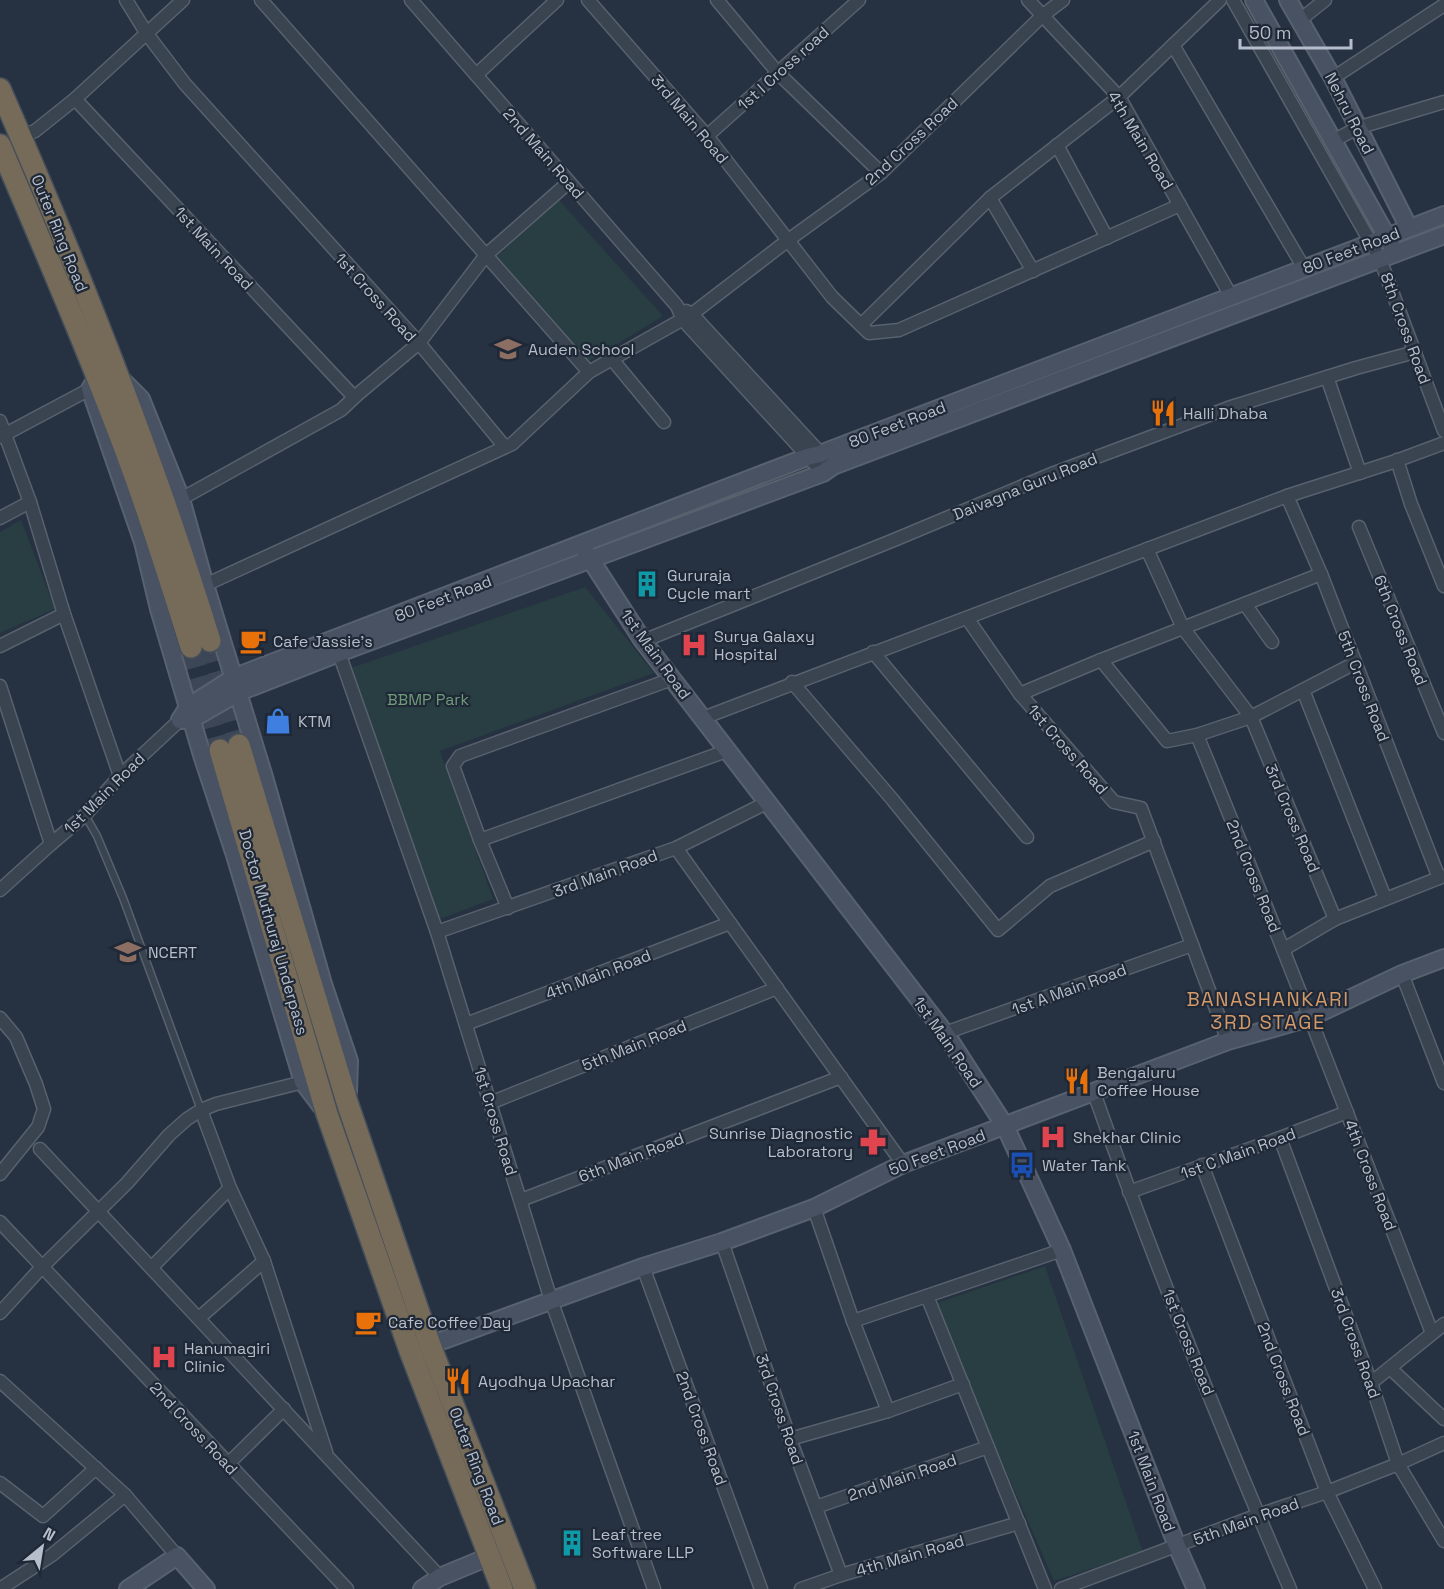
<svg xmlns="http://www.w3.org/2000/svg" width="1444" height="1589" viewBox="0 0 1444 1589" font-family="'Space Grotesk',sans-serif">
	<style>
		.green { fill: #283e42 }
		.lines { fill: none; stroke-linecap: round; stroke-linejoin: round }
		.highway-tunnel { stroke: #3c4656; stroke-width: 21; stroke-dasharray: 21 10; stroke-linecap: butt }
		.lane-casing { stroke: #58616e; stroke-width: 9 }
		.street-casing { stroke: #58616e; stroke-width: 15 }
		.secondary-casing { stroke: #58616e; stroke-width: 20 }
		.highway-casing { stroke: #454e5b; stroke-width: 24 }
		.lane { stroke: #3a4350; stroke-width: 6 }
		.street { stroke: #3a4350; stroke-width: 12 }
		.secondary { stroke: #495263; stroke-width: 16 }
		.highway { stroke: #766b58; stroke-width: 21 }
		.labels { text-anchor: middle; stroke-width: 4.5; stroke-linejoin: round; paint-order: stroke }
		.street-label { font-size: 16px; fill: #b7becb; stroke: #1f2836 }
		.poi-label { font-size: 16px; fill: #b7becb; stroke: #1f2836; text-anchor: start }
		.park-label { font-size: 16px; fill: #6f9b79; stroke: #1f2836 }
		.quarter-label { font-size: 20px; letter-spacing: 1.5px; fill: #d49969; stroke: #1f2836 }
	</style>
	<rect width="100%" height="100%" fill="#263141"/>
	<!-- green -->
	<g class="green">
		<path d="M559,200l104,116 -75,46 -93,-104z"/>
		<path d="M21,520l34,89 -55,24v-101z"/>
		<path d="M585,587l69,86 -214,78 53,148 -53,20 -89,-251z"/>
		<path d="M1045,1266l98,286 -89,29 -94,-215 -23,-63z"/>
	</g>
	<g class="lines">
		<!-- highway-tunnel -->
		<g class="highway-tunnel">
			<path d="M210,641l29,104"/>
			<path d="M191,647l29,103"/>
		</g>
		<!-- lane casing -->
		<g class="lane-casing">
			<path id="lane" d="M85,815l12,21 26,62 78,212"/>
		</g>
		<!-- street casing -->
		<g class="street-casing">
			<g id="street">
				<path d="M126,0l21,34 38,50 234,259 -61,51 -17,16 -160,89"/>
				<path d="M261,0l328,372"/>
				<path d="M411,0l266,306 6,14 140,153"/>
				<path d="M588,0l119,136 125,161 37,36 30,-3 281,-125"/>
				<path d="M717,0l61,73 103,100"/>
				<path d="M1028,0l91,97 112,199"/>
				<path d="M1233,0l147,259 64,172"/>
				<path d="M1300,20l25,-20"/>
				<path d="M1173,45l131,223"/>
				<path d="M476,75l81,-75"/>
				<path d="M1333,78l111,-73"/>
				<path d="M75,99l279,298"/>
				<path d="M21,136l14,-5 40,-32 108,-99"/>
				<path d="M707,136l152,-136"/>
				<path d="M1333,141l24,-13 87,-26"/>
				<path d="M1057,145l50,93"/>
				<path d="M990,198l43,73"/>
				<path d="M686,311l6,3 132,143"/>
				<path d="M861,325l129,-127 129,-101 101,-97"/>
				<path d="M611,358l53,64"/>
				<path d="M1327,377l33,96"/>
				<path d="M0,421l30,81 34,112 56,162"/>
				<path d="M0,437l90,-48"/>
				<path d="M505,447l-86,-104 67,-88 83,-73"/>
				<path d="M1397,460l14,44 33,82"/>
				<path d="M1287,496l34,78 118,304"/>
				<path d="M0,518l30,-16"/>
				<path d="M1359,527l85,206"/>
				<path d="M1147,549l36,79 68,89 84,202"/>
				<path d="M205,585l307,-141 77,-72 103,-58 95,-73 94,-68 161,-157 21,-16"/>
				<path d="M1245,604l27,38"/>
				<path d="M967,618l53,76 94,108 27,6 87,233"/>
				<path d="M643,641l251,-101 160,-67 174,-65 128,-40 59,-16"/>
				<path d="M0,646l64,-32"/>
				<path d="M873,652l154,185"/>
				<path d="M339,653l98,279 114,368 103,289"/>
				<path d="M1101,660l66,81 30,-6 54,-18 104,-54"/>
				<path d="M792,682l100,117 106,131 52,-44 104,-45"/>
				<path d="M0,686l51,158"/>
				<path d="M1303,690l82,208"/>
				<path d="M1020,694l81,-34 220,-86"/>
				<path d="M703,718l584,-222 106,-34 51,-19"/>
				<path d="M1197,735c81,198 158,398 235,598"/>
				<path d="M480,840l249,-90"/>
				<path d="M676,848l227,316"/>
				<path d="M0,890l51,-46 34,-29 35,-39 60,-56"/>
				<path d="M508,908l-28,-68 -27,-74 7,-10 212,-77"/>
				<path d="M437,932l239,-84 92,-46"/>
				<path d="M1284,949l51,-30 109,-43"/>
				<path d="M1402,974l42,109"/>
				<path d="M0,1018l16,19 20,47 8,25 -6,18 -38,47"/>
				<path d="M466,1024l264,-101"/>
				<path d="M945,1033l247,-88"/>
				<path d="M1094,1093c59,167 126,333 196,496"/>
				<path d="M490,1103l287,-115"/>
				<path d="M201,1110l29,78 34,73 62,191"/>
				<path d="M1280,1138l91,245 27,81 46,77"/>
				<path d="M40,1149l400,428"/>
				<path d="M1202,1165l125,327 48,97"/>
				<path d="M1129,1192l151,-54 67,-26"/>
				<path d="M521,1200l320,-123"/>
				<path d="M814,1208l39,113 35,90"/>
				<path d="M0,1222l347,367"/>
				<path d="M722,1242l68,197 51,136"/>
				<path d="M152,1267l78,-79"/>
				<path d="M643,1267l118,322"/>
				<path d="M927,1296l118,293"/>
				<path d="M0,1313l42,-46 85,-84 42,-48 18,-16 14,-9 15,-6 87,-22"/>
				<path d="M199,1318l65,-57"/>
				<path d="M853,1321l209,-71"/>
				<path d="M1391,1369l53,50"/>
				<path d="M0,1381l125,114 52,61"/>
				<path d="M1371,1383l73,-59"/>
				<path d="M790,1439l98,-28 75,-27"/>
				<path d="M228,1464l56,-55"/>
				<path d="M0,1483l43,33 53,-48"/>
				<path d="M816,1507l172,-60"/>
				<path d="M0,1589l52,-34 73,-60"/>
				<path d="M801,1589l40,-14 178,-52"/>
				<path d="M1061,1589l197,-74 69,-23 71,-28 46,-21"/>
			</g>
		</g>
		<!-- secondary casing -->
		<g class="secondary-casing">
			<g id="secondary">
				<path d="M1254,0l137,244"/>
				<path d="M1288,0l45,78 76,150"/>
				<path d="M97,377l-7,12 53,153 16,67 43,146 32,97 69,230 18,24"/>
				<path d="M121,379l20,20 40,100 24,86 59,192 59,207 26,77 -1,31"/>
				<path d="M585,551l58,90 302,392 60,93 57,124 115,296 19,43"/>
				<path d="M180,720l8,-13 47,-30 572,-220 13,-3 624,-239"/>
				<path d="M180,720l12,-1 47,-27 100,-39 484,-180 10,-7 611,-231"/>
				<path d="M430,1345l213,-78 79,-25 92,-34 89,-44 325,-123 81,-23 93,-44 42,-16"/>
				<path d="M128,1589l49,-33 29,33"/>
				<path d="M422,1589l18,-12 60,-25"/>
			</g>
		</g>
		<!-- highway casing -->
		<g class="highway-casing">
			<g id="highway">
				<path d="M0,89c79,180 152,364 210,552"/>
				<path d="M0,145c45,106 91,212 131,320 22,60 41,121 60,182"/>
				<path d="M239,745l109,360 82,240 95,244"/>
				<path d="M220,750l107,364 83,237 92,238"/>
			</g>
		</g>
		<!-- lane -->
		<use href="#lane" class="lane"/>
		<!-- street -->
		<use href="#street" class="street"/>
		<!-- secondary -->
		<use href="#secondary" class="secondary"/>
		<!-- highway -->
		<use href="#highway" class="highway"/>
	</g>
	<!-- icons -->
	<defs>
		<g id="school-bare" transform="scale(2.07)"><path d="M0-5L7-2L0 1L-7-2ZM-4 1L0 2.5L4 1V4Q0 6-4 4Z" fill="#8d6e63" stroke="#1f2836" stroke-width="2.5" paint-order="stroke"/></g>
		<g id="restaurant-bare" transform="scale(2.07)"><path d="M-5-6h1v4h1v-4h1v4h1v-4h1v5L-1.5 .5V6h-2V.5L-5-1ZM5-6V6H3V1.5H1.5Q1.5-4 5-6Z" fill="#e8710a" stroke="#1f2836" stroke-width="2.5" paint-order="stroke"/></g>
		<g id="building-bare" transform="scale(2.07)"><path d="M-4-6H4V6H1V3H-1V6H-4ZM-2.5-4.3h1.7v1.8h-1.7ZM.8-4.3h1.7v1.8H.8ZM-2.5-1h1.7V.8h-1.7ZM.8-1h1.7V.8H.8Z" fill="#0f9aa8" stroke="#1f2836" stroke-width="2.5" paint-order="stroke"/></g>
		<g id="cafe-bare" transform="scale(2.07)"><path d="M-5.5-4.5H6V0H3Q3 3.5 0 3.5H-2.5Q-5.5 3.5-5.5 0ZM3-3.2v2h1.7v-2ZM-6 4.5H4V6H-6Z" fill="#e8710a" stroke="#1f2836" stroke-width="2.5" paint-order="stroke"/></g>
		<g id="hospital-bare" transform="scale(2.07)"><path d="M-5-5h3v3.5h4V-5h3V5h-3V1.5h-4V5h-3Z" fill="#e0444e" stroke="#1f2836" stroke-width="2.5" paint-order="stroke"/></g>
		<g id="shop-bare" transform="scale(2.07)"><path d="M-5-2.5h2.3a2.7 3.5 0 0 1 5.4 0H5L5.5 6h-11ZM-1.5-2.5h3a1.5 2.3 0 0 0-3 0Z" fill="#3f7fe0" stroke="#1f2836" stroke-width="2.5" paint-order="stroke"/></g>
		<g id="university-bare" transform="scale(2.07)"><path d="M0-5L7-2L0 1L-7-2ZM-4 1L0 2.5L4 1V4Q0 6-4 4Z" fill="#8d6e63" stroke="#1f2836" stroke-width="2.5" paint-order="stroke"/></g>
		<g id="pharmacy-bare" transform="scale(2.07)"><path d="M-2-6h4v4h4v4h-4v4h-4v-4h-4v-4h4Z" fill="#e0444e" stroke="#1f2836" stroke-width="2.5" paint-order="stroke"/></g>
		<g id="bus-bare" transform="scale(2.07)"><path d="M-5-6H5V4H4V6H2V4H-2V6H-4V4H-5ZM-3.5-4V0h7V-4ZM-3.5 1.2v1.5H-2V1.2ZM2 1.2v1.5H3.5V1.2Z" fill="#1a4fb4" stroke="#1f2836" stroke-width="2.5" paint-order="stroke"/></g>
	</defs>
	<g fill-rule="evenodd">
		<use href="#school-bare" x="508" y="349"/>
		<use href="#restaurant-bare" x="1163" y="413"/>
		<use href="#building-bare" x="647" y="584"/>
		<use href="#cafe-bare" x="253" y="641"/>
		<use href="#hospital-bare" x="694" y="645"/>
		<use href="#shop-bare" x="278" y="721"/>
		<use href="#university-bare" x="128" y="952"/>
		<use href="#restaurant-bare" x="1077" y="1081"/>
		<use href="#hospital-bare" x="1053" y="1137"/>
		<use href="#pharmacy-bare" x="873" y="1142"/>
		<use href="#bus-bare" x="1022" y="1165"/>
		<use href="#cafe-bare" x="368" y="1322"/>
		<use href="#hospital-bare" x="164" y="1357"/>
		<use href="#restaurant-bare" x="458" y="1381"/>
		<use href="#building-bare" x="572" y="1543"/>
	</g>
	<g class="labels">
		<!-- street labels -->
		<g class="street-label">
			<text transform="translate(783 68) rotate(-42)" y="6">1st I Cross road</text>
			<text transform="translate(1350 113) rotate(63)" y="6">Nehru Road</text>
			<text transform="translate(690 119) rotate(50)" y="6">3rd Main Road</text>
			<text transform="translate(1141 140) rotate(59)" y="6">4th Main Road</text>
			<text transform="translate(911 141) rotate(-43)" y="6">2nd Cross Road</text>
			<text transform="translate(544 153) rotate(49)" y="6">2nd Main Road</text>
			<text transform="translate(60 233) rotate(68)" y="6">Outer Ring Road</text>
			<text transform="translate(214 248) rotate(47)" y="6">1st Main Road</text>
			<text transform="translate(1351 250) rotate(-21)" y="6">80 Feet Road</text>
			<text transform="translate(376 297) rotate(48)" y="6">1st Cross Road</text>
			<text transform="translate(1406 328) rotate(70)" y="6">8th Cross Road</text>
			<text transform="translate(897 424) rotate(-21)" y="6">80 Feet Road</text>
			<text transform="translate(1025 486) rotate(-22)" y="6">Daivagna Guru Road</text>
			<text transform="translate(443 598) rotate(-21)" y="6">80 Feet Road</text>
			<text transform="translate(1401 630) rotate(68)" y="6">6th Cross Road</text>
			<text transform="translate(656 654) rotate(54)" y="6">1st Main Road</text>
			<text transform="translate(1364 686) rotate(69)" y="6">5th Cross Road</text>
			<text transform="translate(1068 749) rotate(49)" y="6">1st Cross Road</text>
			<text transform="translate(104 793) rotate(-45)" y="6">1st Main Road</text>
			<text transform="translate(1293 818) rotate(67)" y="6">3rd Cross Road</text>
			<text transform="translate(605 873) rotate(-20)" y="6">3rd Main Road</text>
			<text transform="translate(1254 876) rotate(68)" y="6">2nd Cross Road</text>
			<text transform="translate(274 932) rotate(74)" y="6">Doctor Muthuraj Underpass</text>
			<text transform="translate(598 974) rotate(-21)" y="6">4th Main Road</text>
			<text transform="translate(1069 989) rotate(-20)" y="6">1st A Main Road</text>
			<text transform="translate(948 1042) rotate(55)" y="6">1st Main Road</text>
			<text transform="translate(634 1045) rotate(-22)" y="6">5th Main Road</text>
			<text transform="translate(496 1121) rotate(73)" y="6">1st Cross Road</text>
			<text transform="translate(937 1152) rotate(-21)" y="6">50 Feet Road</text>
			<text transform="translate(1238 1153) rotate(-20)" y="6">1st C Main Road</text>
			<text transform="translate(631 1157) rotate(-21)" y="6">6th Main Road</text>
			<text transform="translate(1371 1175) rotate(69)" y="6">4th Cross Road</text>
			<text transform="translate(1189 1342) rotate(68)" y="6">1st Cross Road</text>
			<text transform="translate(1356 1343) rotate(70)" y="6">3rd Cross Road</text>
			<text transform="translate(1284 1379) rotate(69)" y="6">2nd Cross Road</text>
			<text transform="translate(780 1409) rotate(71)" y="6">3rd Cross Road</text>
			<text transform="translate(194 1428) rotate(47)" y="6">2nd Cross Road</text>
			<text transform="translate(702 1428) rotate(70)" y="6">2nd Cross Road</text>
			<text transform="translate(477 1466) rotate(69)" y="6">Outer Ring Road</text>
			<text transform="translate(902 1477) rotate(-19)" y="6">2nd Main Road</text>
			<text transform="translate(1152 1481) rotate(69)" y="6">1st Main Road</text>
			<text transform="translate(1246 1521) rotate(-20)" y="6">5th Main Road</text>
			<text transform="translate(910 1555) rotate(-16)" y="6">4th Main Road</text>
		</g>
		<!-- poi labels -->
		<g class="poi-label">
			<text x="528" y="355">Auden School</text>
			<text x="1183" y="419">Halli Dhaba</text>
			<text x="667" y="581">Gururaja<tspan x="667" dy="18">Cycle mart</tspan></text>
			<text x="714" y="642">Surya Galaxy<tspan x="714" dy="18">Hospital</tspan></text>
			<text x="273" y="647">Cafe Jassie's</text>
			<text x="298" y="727">KTM</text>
			<text x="148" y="958">NCERT</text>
			<text x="1097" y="1078">Bengaluru<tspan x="1097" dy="18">Coffee House</tspan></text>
			<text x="853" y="1139" text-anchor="end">Sunrise Diagnostic<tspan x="853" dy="18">Laboratory</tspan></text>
			<text x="1073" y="1143">Shekhar Clinic</text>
			<text x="1042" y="1171">Water Tank</text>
			<text x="388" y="1328">Cafe Coffee Day</text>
			<text x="184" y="1354">Hanumagiri<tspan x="184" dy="18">Clinic</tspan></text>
			<text x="478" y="1387">Ayodhya Upachar</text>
			<text x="592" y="1540">Leaf tree<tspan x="592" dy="18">Software LLP</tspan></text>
		</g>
		<!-- park labels -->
		<g class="park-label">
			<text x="428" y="705">BBMP Park</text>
		</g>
		<!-- quarter labels -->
		<g class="quarter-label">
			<text x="1268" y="1006">BANASHANKARI<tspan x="1268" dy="23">3RD STAGE</tspan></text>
		</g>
	</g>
	<!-- north arrow -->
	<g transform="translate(42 1547) rotate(30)" stroke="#1f2836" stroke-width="4.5" paint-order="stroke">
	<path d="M0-4.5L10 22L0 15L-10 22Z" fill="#b7becb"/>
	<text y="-9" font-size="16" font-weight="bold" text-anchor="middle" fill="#b7becb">N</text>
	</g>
	<!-- scale -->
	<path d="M1240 39v9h111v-9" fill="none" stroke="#b7becb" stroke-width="3"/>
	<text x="1249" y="39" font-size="18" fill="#b7becb" stroke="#1f2836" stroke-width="4.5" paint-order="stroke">50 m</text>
</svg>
